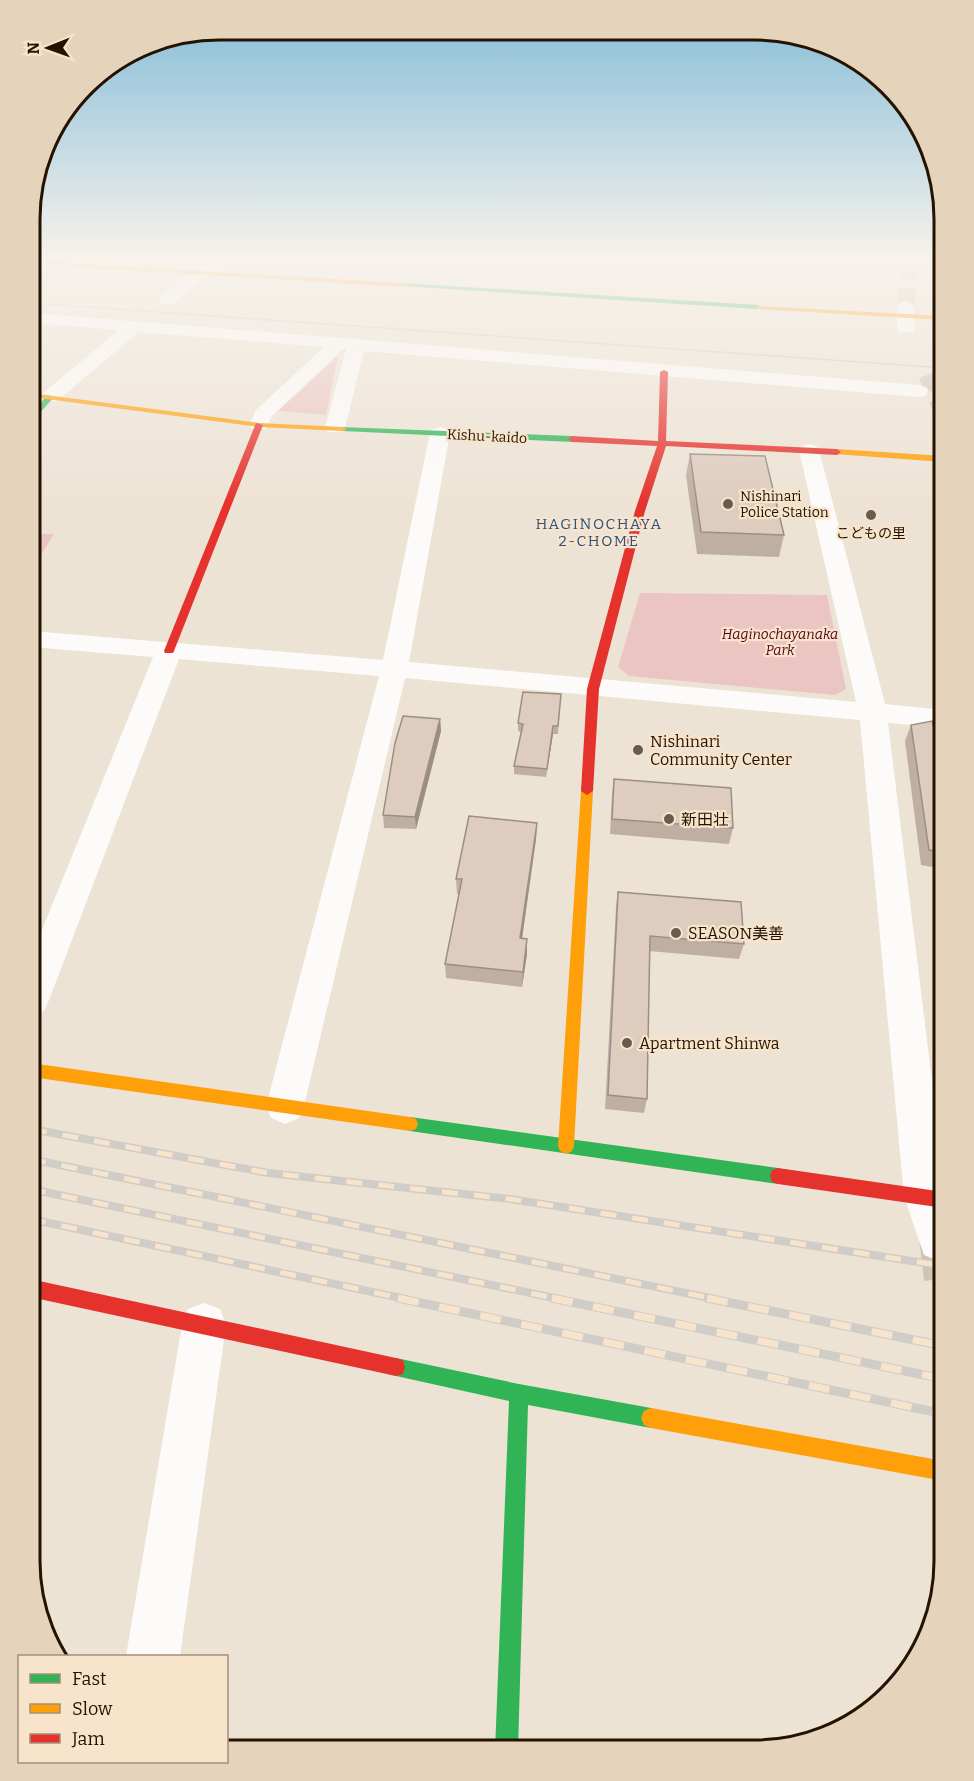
<svg xmlns="http://www.w3.org/2000/svg" width="974" height="1781" viewBox="0 0 974 1781" font-family="Bitter,'Noto Sans JP',serif">
	<style>
		.green { fill: #ebc5c1 }
		.lines { fill: none; stroke-linecap: round; stroke-linejoin: round }
		.street-tunnel-far1 { stroke: #cfc4b5; stroke-width: 17; stroke-dasharray: 17 9; stroke-linecap: butt }
		.street-tunnel { stroke: #cfc4b5; stroke-width: 39; stroke-dasharray: 39 20; stroke-linecap: butt }
		.street { fill: #fcfbf9; fill-rule: evenodd }
		.fast { fill: #30b455; fill-rule: evenodd }
		.slow { fill: #ff9f0a; fill-rule: evenodd }
		.jam { fill: #e5322d; fill-rule: evenodd }
		.tram { stroke: #d0ccc7; stroke-width: 1.5 }
		.rail-far1-casing { stroke: #d0ccc7; stroke-width: 8 }
		.rail-casing { stroke: #d0ccc7; stroke-width: 9 }
		.rail-far1 { stroke: #f7e4cb; stroke-width: 5; stroke-dasharray: 16; stroke-linecap: butt }
		.rail { stroke: #f7e4cb; stroke-width: 7; stroke-dasharray: 21; stroke-linecap: butt }
		.wall { fill: #bfafa3 }
		.shaded-wall { fill: #9b8f85 }
		.building { fill: #deccbe; stroke: #9b8f85; stroke-width: 1.5 }
		.poi-dot { fill: #6a5c4b; stroke: #f7e4cb; stroke-width: 2 }
		.labels { text-anchor: middle; stroke-width: 4.5; stroke-linejoin: round; paint-order: stroke }
		.far-street-label { font-size: 14px; fill: #241300; stroke: #f7e4cb }
		.far-poi-label { font-size: 14px; fill: #241300; stroke: #f7e4cb; text-anchor: start }
		.far-park-label { font-size: 14px; font-style: italic; fill: #58021b; stroke: #f7e4cb }
		.far-neighbourhood-label { font-size: 15px; letter-spacing: 1.5px; fill: #265488; stroke: #f7e4cb }
		.poi-label { font-size: 16px; fill: #241300; stroke: #f7e4cb; text-anchor: start }
		.rim { fill: none; stroke: #241300; stroke-width: 3 }
	</style>
	<rect width="100%" height="100%" fill="#ede3d5"/>
	<!-- green -->
	<g class="green">
		<path d="M338,356l-12,59 -48,-4z"/>
		<path d="M31,534h23l-23,37z"/>
		<path d="M640,593l187,2 19,94 -11,6 -206,-19 -11,-9z"/>
	</g>
	<g class="lines">
		<!-- street-tunnel-far1 -->
		<g class="street-tunnel-far1">
			<path d="M905,305l8,-50"/>
			<path d="M927,375l17,41"/>
		</g>
		<!-- street-tunnel -->
		<path class="street-tunnel" d="M939,1240l5,44"/>
		<!-- street -->
		<g class="street">
			<path d="M219,255h19l-33,21 -32,28h-12l-2,-4 2,-4 32,-26z"/>
			<path d="M905,300l8,5 2,23 -3,4h-12l-3,-4v-23z"/>
			<path d="M31,313l888,72 7,2 3,4 -3,4 -7,2 -555,-46 -19,77 -3,4h-14l-3,-4 21,-79h-3l-71,67 -6,13h-14l-3,-4 7,-15 68,-63 -185,-15 -82,69h-14l-3,-4 3,-4 76,-63 -88,-7z"/>
			<path d="M440,427l7,2 3,4 -41,229 447,40 -57,-252 3,-4 7,-2 7,2 3,4 66,254 59,6v18l-56,-5 56,456v80l-5,2 -15,-6 -20,-59 -44,-476 -455,-42 -101,428 -5,12 -14,6 -14,-6 -5,-12 113,-430 -200,-17 -130,341 -5,11 -13,4v-58l122,-300 -122,-10v-16l352,29 47,-227 3,-4z"/>
			<path d="M204,1303l16,6 6,16 -46,331h-54l56,-331 6,-16z"/>
		</g>
		<!-- fast -->
		<g class="fast">
			<path d="M402,283l356,22 3,2 -3,2 -358,-23z"/>
			<path d="M47,395l7,2 -23,26v-8z"/>
			<path d="M340,427l232,9 4,3 -4,3 -229,-11 -4,-2z"/>
			<path d="M410,1117l368,51 6,2 2,6 -2,6 -6,2 -368,-53 -6,-2 -2,-5 2,-5z"/>
			<path d="M396,1358l123,26 132,24 7,3 3,7 -3,7 -7,3 -123,-23 -10,345h-23l14,-349 -113,-25 -7,-2 -2,-7 2,-7z"/>
		</g>
		<!-- slow -->
		<g class="slow">
			<path d="M32,258l54,6 316,19 3,2 -3,2 -316,-19 -54,-6z"/>
			<path d="M756,306l188,10v4l-186,-11z"/>
			<path d="M31,393l228,30 84,4 4,2 -4,2 -84,-4 -228,-30z"/>
			<path d="M837,449l107,7v6l-110,-8 -1,-2z"/>
			<path d="M587,787l6,4 -19,355 -2,5 -6,3 -6,-3 -2,-5 23,-355z"/>
			<path d="M31,1063l379,54 6,2 2,5 -2,5 -6,2 -379,-54z"/>
			<path d="M651,1408l293,53v20l-293,-53 -7,-3 -3,-7 3,-7z"/>
		</g>
		<!-- jam -->
		<g class="jam">
			<path d="M664,370l4,2 -2,69 171,8 4,3 -4,3 -171,-9 -21,65 -46,178 -6,102 -6,4 -6,-4 6,-102 48,-178 22,-65 -85,-4 -4,-3 4,-3 86,5 2,-69z"/>
			<path d="M256,423l7,2 -89,226 -1,2h-8l-1,-2z"/>
			<path d="M778,1168l166,24v16l-166,-24 -6,-2 -2,-6 2,-6z"/>
			<path d="M30,1279l366,79 7,2 2,7 -2,7 -7,2 -366,-79z"/>
		</g>
		<!-- tram -->
		<path class="tram" d="M31,303l913,65"/>
		<!-- rail-far1 casing -->
		<g class="rail-far1-casing">
			<g id="rail-far1">
				<path d="M31,1129l237,44 242,26 434,67"/>
				<path d="M30,1159l685,140"/>
				<path d="M30,1189l529,110"/>
				<path d="M30,1219l375,80"/>
			</g>
		</g>
		<!-- rail casing -->
		<g class="rail-casing">
			<g id="rail">
				<path d="M398,1298l546,116"/>
				<path d="M552,1298l392,81"/>
				<path d="M707,1298l237,48"/>
			</g>
		</g>
		<!-- rail-far1 -->
		<use href="#rail-far1" class="rail-far1"/>
		<!-- rail -->
		<use href="#rail" class="rail"/>
	</g>
	<!-- wall -->
	<g class="wall">
		<path d="M690,454l94,81 -5,22 -82,-3 -11,-79z"/>
		<path d="M561,694l-3,40h-5l-7,43 -32,-3v-8l7,-34 -3,-1v-8z"/>
		<path d="M440,719l1,12 -25,98 -32,-1 -1,-13z"/>
		<path d="M911,725l33,41v103l-23,-4 -16,-124z"/>
		<path d="M614,779l119,49 -4,16 -119,-10 2,-40z"/>
		<path d="M537,823l-1,16 -14,99 5,16 -5,33 -76,-9 -1,-14 14,-70h-2l-1,-15z"/>
		<path d="M618,892l126,52 -5,15 -90,-8 -2,148 -3,14 -39,-4 11,-202z"/>
	</g>
	<!-- shaded-wall -->
	<g class="shaded-wall">
		<path d="M440,719l1,12 -25,98 -1,-12z"/>
		<path d="M553,726v8l-7,43 1,-8z"/>
		<path d="M537,823l-1,16 -16,114v-15z"/>
		<path d="M527,939v15l-5,33 1,-15z"/>
	</g>
	<!-- building -->
	<g class="building">
		<path d="M690,454l75,2 19,79 -83,-3z"/>
		<path d="M523,692l38,2 -3,32h-5l-6,43 -33,-3 9,-42 -5,-1z"/>
		<path d="M403,716l37,3 -25,98 -32,-2 12,-72z"/>
		<path d="M932,721l12,45v86l-15,-2 -18,-125z"/>
		<path d="M614,779l117,9 2,40 -121,-9z"/>
		<path d="M469,816l68,7 -17,115 7,1 -4,33 -78,-8 17,-85h-6z"/>
		<path d="M618,892l123,10 3,42 -94,-8 -3,163 -39,-4z"/>
	</g>
	<!-- sky -->
	<linearGradient id="sky" x2="0" y2="1"><stop stop-color="#83bcd8"/><stop offset="0.51" stop-color="#f7f2ec"/><stop offset="1" stop-color="#f7f2ec" stop-opacity="0"/></linearGradient>
	<rect width="974" height="504" fill="url(#sky)"/>
	<!-- markers -->
	<g class="poi-dot">
		<circle cx="728" cy="504" r="6"/>
		<circle cx="871" cy="515" r="6"/>
		<circle cx="638" cy="750" r="6"/>
		<circle cx="669" cy="819" r="6"/>
		<circle cx="676" cy="933" r="6"/>
		<circle cx="627" cy="1043" r="6"/>
	</g>
	<g class="labels">
		<!-- far-street labels -->
		<g class="far-street-label">
			<text transform="translate(487 436) rotate(3)" y="5">Kishu-kaido</text>
		</g>
		<!-- far-poi labels -->
		<g class="far-poi-label">
			<text x="740" y="501">Nishinari<tspan x="740" dy="16">Police Station</tspan></text>
			<text x="871" y="538" text-anchor="middle">こどもの里</text>
		</g>
		<!-- far-park labels -->
		<g class="far-park-label">
			<text x="780" y="639">Haginochayanaka<tspan x="780" dy="16">Park</tspan></text>
		</g>
		<!-- far-neighbourhood labels -->
		<g class="far-neighbourhood-label">
			<text x="599" y="529">HAGINOCHAYA<tspan x="599" dy="17">2-CHOME</tspan></text>
		</g>
		<!-- poi labels -->
		<g class="poi-label">
			<text x="650" y="747">Nishinari<tspan x="650" dy="18">Community Center</tspan></text>
			<text x="681" y="825">新田壮</text>
			<text x="688" y="939">SEASON美善</text>
			<text x="639" y="1049">Apartment Shinwa</text>
		</g>
	</g>
	<!-- crop -->
	<path d="M0 0H974V1781H0ZM219 40H755A179 179 0 0 1 934 219V1561A179 179 0 0 1 755 1740H219A179 179 0 0 1 40 1561V219A179 179 0 0 1 219 40Z" fill="#e6d3bb" fill-rule="evenodd"/>
	<path class="rim" d="M219 40H755A179 179 0 0 1 934 219V1561A179 179 0 0 1 755 1740H219A179 179 0 0 1 40 1561V219A179 179 0 0 1 219 40Z"/>
	<!-- legend -->
	<rect x="18" y="1655" width="210" height="108" fill="#f7e4cb" stroke="#a3907a" stroke-width="1.5"/>
	<rect x="30" y="1674" width="30" height="9" fill="#30b455" stroke="#a3907a" stroke-width="1.5"/>
	<text x="72" y="1685" font-size="18" fill="#241300">Fast</text>
	<rect x="30" y="1704" width="30" height="9" fill="#ff9f0a" stroke="#a3907a" stroke-width="1.5"/>
	<text x="72" y="1715" font-size="18" fill="#241300">Slow</text>
	<rect x="30" y="1734" width="30" height="9" fill="#e5322d" stroke="#a3907a" stroke-width="1.5"/>
	<text x="72" y="1745" font-size="18" fill="#241300">Jam</text>
	<!-- north arrow -->
	<g transform="translate(48 48) rotate(269)" stroke="#f7e4cb" stroke-width="4.5" paint-order="stroke">
	<path d="M0-4.5L10 22L0 15L-10 22Z" fill="#241300"/>
	<text y="-9" font-size="16" font-weight="bold" text-anchor="middle" fill="#241300">N</text>
	</g>
</svg>
